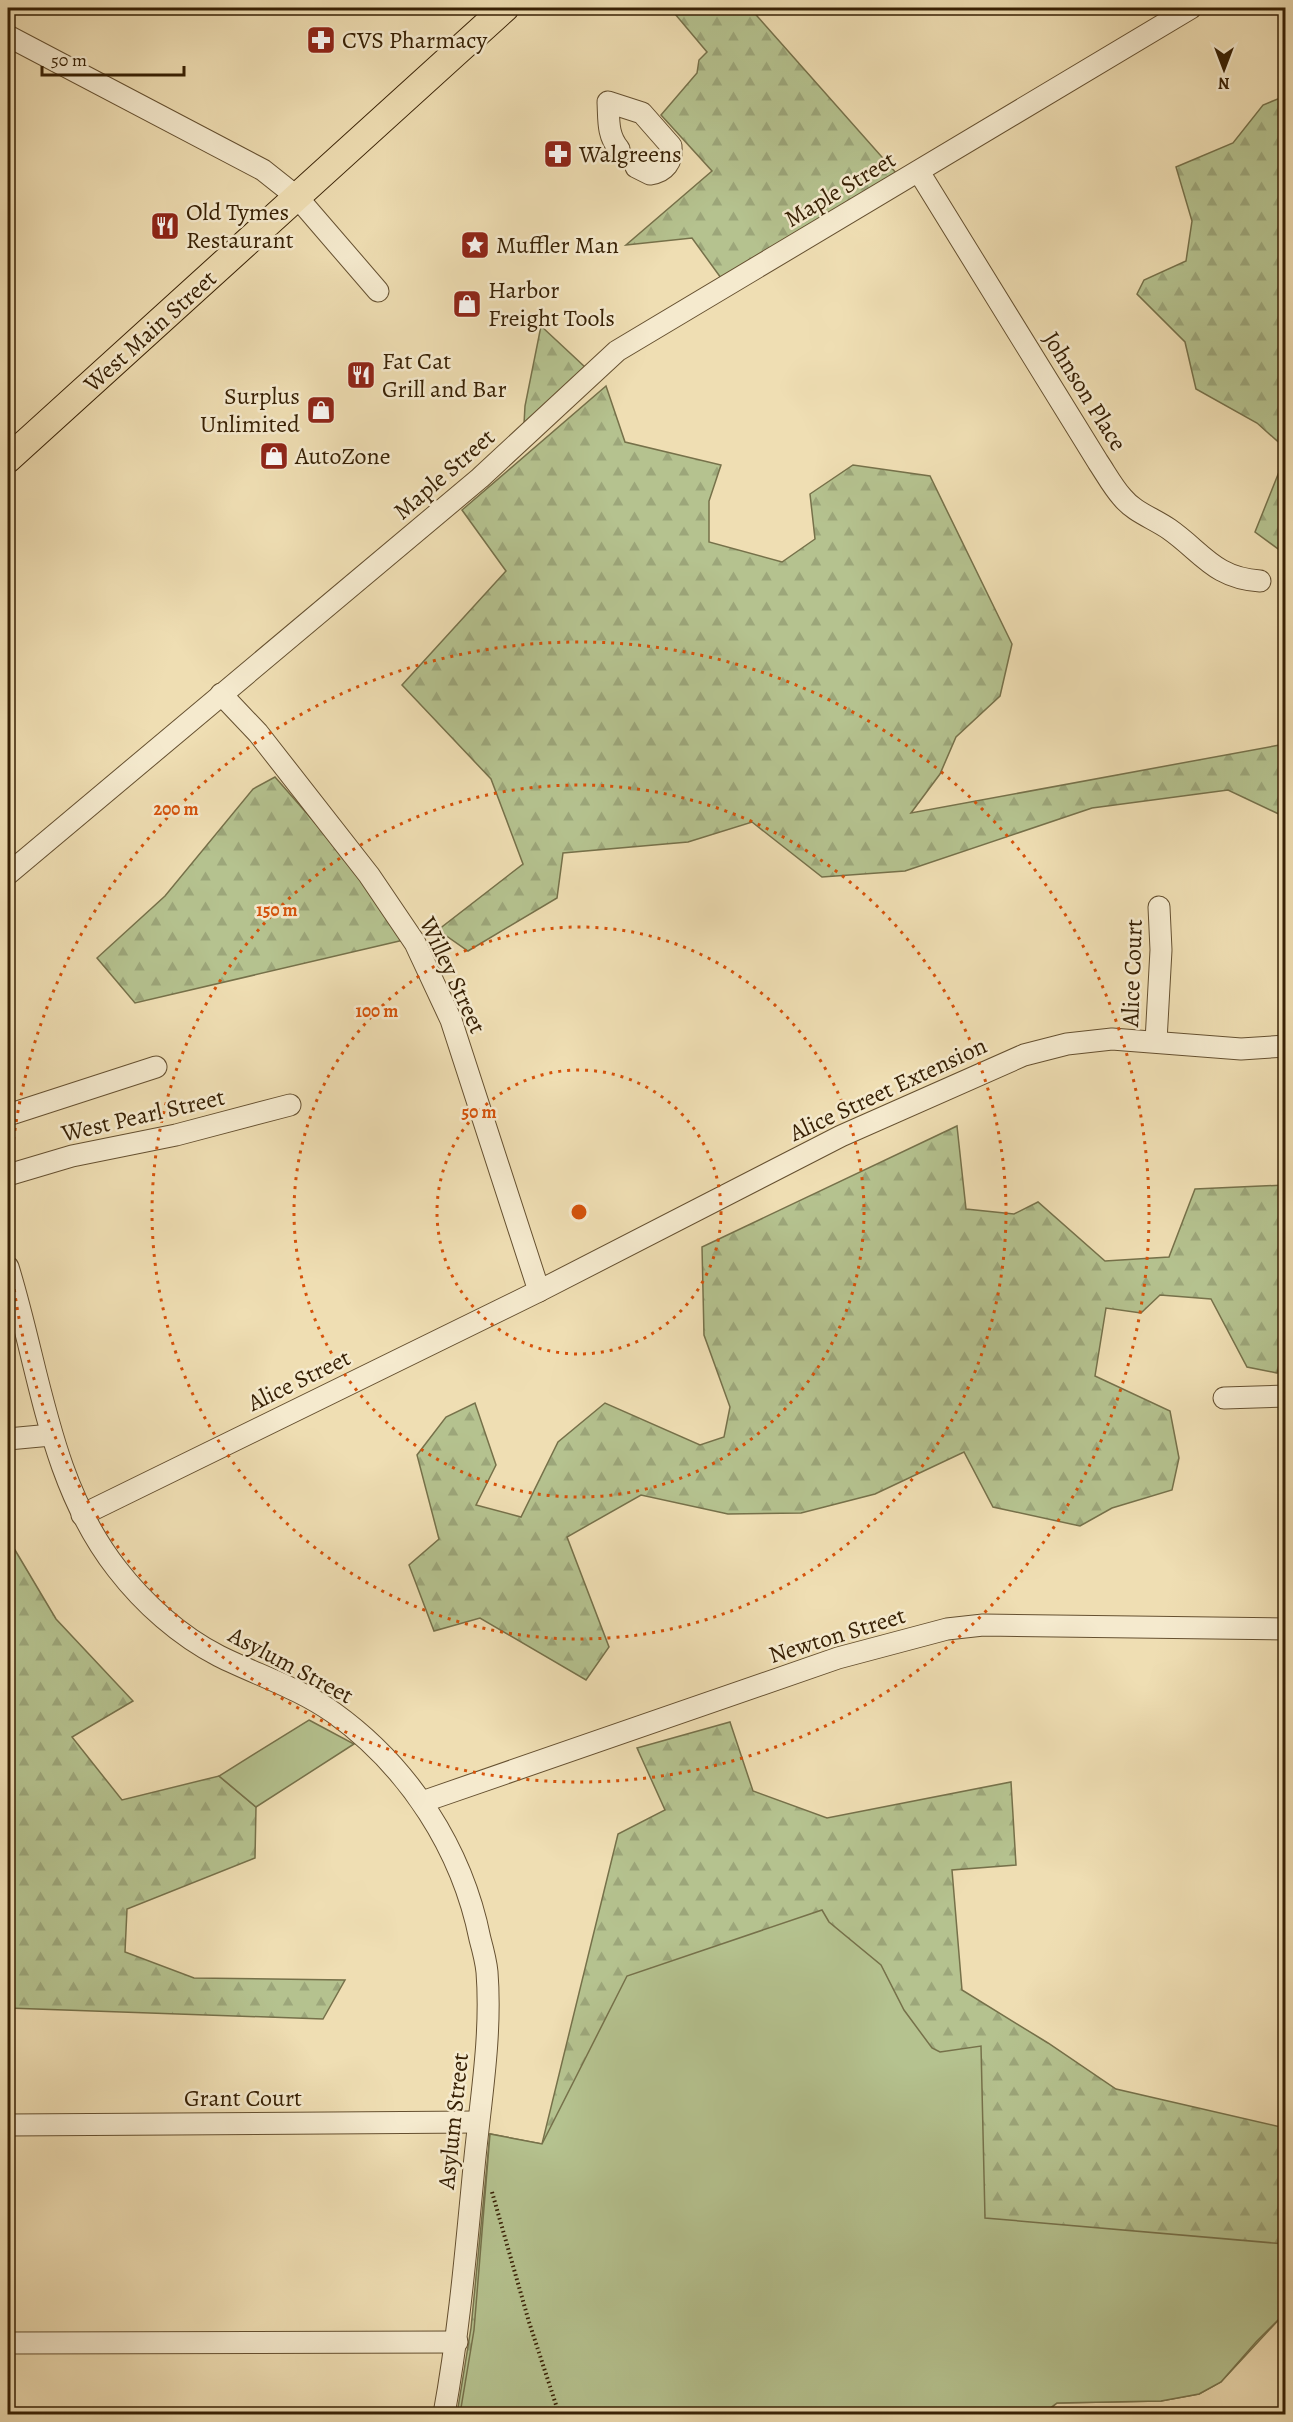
<svg xmlns="http://www.w3.org/2000/svg" width="1293" height="2422" viewBox="0 0 1293 2422" font-family="Alegreya,serif">
	<style>
		.forest { fill: url(#forest-firs); stroke: #76714a; stroke-width: 1.5 }
		.park { fill: #b5c28f; stroke: #76714a; stroke-width: 1.5 }
		.lines { fill: none; stroke-linecap: round; stroke-linejoin: round }
		.minor-casing { stroke: #655030; stroke-width: 23 }
		.major-casing { stroke: #372004; stroke-width: 29 }
		.path { stroke: #372004; stroke-width: 4; stroke-dasharray: 1.5 3; stroke-linecap: butt }
		.minor { stroke: #f5eace; stroke-width: 21 }
		.major { stroke: #efdeb3; stroke-width: 27 }
		.ring { fill: none; stroke: #d6530b; stroke-width: 3; stroke-dasharray: 3 6 }
		.labels { text-anchor: middle; stroke-width: 5; stroke-linejoin: round; paint-order: stroke }
		.poi-label { font-size: 24px; fill: #372004; stroke: #f5eace; text-anchor: start }
		.street-label { font-size: 24px; fill: #372004; stroke: #f5eace }
		.centre { fill: #d6530b; stroke: #f5eace; stroke-width: 3 }
		.ring-label { font-size: 18px; text-anchor: middle; font-weight: bold; fill: #d6530b; stroke: #f5eace; stroke-width: 5; stroke-linejoin: round; paint-order: stroke }
	</style>
	<defs>
		<pattern id="forest-firs" width="22" height="20" patternUnits="userSpaceOnUse" patternTransform="scale(1.5)"><rect width="22" height="20" fill="#b5c28f"/><path d="M5 1l3.5 6h-7zM16 11l3.5 6h-7z" fill="#9ca67a"/></pattern>
	</defs>
	<rect width="100%" height="100%" fill="#efdeb3"/>
	<filter id="stains"><feTurbulence type="fractalNoise" baseFrequency=".00333" numOctaves="4"/><feColorMatrix values="0 0 0 0 .2 0 0 0 0 .09 0 0 0 0 .02 0 0 0 .5 -.17"/></filter>
	<radialGradient id="worn" r=".72"><stop offset=".6" stop-color="#630" stop-opacity="0"/><stop offset="1" stop-color="#630" stop-opacity=".3"/></radialGradient>
	<!-- forest -->
	<g class="forest">
		<path d="M670,8h80l147,166 -176,104 -29,-40 -66,7 86,-74 -51,-56 36,-42 2,-13 8,-8z"/>
		<path d="M1285,96v352l-28,-25 -61,-34 -11,-47 -48,-48 7,-14 42,-19 6,-40 -16,-54 57,-24 30,-38z"/>
		<path d="M541,326l45,42 -62,56 1,-18z"/>
		<path d="M606,386l19,56 96,23 -12,36v41l73,20 33,-23 -5,-45 43,-29 77,11 82,168 -12,52 -44,41 -16,37 -29,39 374,-69v73l-57,-27 -136,18 -187,63 -83,6 -70,-55 -64,20 -125,11 -6,45 -89,53 -30,-21 85,-66 -32,-85 -89,-94 104,-114 -44,-61z"/>
		<path d="M1285,457l1,97h-1l-30,-22z"/>
		<path d="M275,777l77,88 56,74 -273,64 -38,-45 68,-62 88,-107z"/>
		<path d="M957,1126l9,83 48,5 24,-12 67,59 64,-4 26,-68 90,-4 1,152 -9,36 -30,-6 -36,-68 -51,-4 -19,18 -35,-5 -11,68 75,35 9,47 -7,32 -60,18 -32,18 -87,-19 -29,-55 -89,42 -74,19 -73,1 -87,-19 -74,42 42,110 -23,33 -106,-62 -46,13 -25,-66 30,-26 -22,-84 29,-38 29,-14 21,62 -20,40 45,12 37,-75 47,-39 95,42 24,-8 6,-30 -26,-72 -2,-88z"/>
		<path d="M15,1550l41,69 77,82 -61,36 50,63 97,-24 37,31 -1,51 -128,51 -2,43 69,26 151,2 -22,39 -315,-11v-455z"/>
		<path d="M730,1722l23,69 74,27 184,-36 5,83 -64,5 10,120 86,53 68,46 169,39v185l-64,69 -22,12 -38,7 -104,2 -13,11h-587l14,-86 19,-194 52,10 76,-310 47,-24 -28,-62z"/>
	</g>
	<!-- park -->
	<g class="park">
		<path d="M309,1720l45,24 -98,63 -37,-31z"/>
		<path d="M822,1910l7,12 52,43 23,45 28,38 8,4 41,-6 4,172 300,26v69l-29,29 -35,40 -22,12 -38,7 -104,2 -15,11h-582l14,-84 16,-196 52,10 85,-168z"/>
	</g>
	<g class="lines">
		<!-- minor casing -->
		<g class="minor-casing">
			<g id="minor">
				<path d="M8,36l255,134 34,27 81,94"/>
				<path d="M619,149c-12,-14 -10,-30 -11,-47l34,11 29,33c2,16 -6,26 -21,28l-14,-7"/>
				<path d="M919,172l179,290c8,12 15,25 24,35 12,15 31,21 47,32 33,23 45,49 91,52"/>
				<path d="M221,694l37,39 111,142 46,68 36,77 88,271"/>
				<path d="M8,874l472,-396 137,-127 574,-343"/>
				<path d="M1156,1041l5,-91 -2,-43"/>
				<path d="M8,1115l148,-48"/>
				<path d="M8,1175l64,-19 104,-21 114,-30"/>
				<path d="M8,1267c32,103 41,215 109,302 27,35 63,67 102,87 38,19 80,32 115,57 75,54 128,136 146,226 3,11 6,22 7,33 5,65 -7,131 -13,195 -8,83 -15,165 -30,247"/>
				<path d="M1224,1398l62,-2"/>
				<path d="M8,1439l43,-4"/>
				<path d="M82,1515l457,-224 302,-155 183,-81 43,-11 45,-5 129,10 45,-3"/>
				<path d="M422,1802l416,-144 109,-29 36,-4 303,4"/>
				<path d="M8,2125l470,-3"/>
				<path d="M8,2343l449,-1"/>
			</g>
		</g>
		<!-- major casing -->
		<g class="major-casing">
			<path id="major" d="M8,459l497,-451"/>
		</g>
		<!-- path -->
		<path class="path" d="M492,2192l37,130 30,92"/>
		<!-- minor -->
		<use href="#minor" class="minor"/>
		<!-- major -->
		<use href="#major" class="major"/>
	</g>
	<!-- distance rings -->
	<g class="ring">
		<circle cx="579" cy="1212" r="142"/>
		<circle cx="579" cy="1212" r="285"/>
		<circle cx="579" cy="1212" r="427"/>
		<circle cx="579" cy="1212" r="570"/>
	</g>
	<!-- icons -->
	<defs>
		<g id="pharmacy-square" transform="scale(1.5)"><rect x="-9" y="-9" width="18" height="18" rx="4" fill="#8f2418" stroke="#f5eace"/><path d="M-2-6h4v4h4v4h-4v4h-4v-4h-4v-4h4Z" fill="#fff"/></g>
		<g id="restaurant-square" transform="scale(1.5)"><rect x="-9" y="-9" width="18" height="18" rx="4" fill="#8f2418" stroke="#f5eace"/><path d="M-5-6h1v4h1v-4h1v4h1v-4h1v5L-1.5 .5V6h-2V.5L-5-1ZM5-6V6H3V1.5H1.5Q1.5-4 5-6Z" fill="#fff"/></g>
		<g id="sight-square" transform="scale(1.5)"><rect x="-9" y="-9" width="18" height="18" rx="4" fill="#8f2418" stroke="#f5eace"/><path d="M0-6L1.8-2.2L6-1.7L2.9 1.2L3.7 5.4L0 3.3L-3.7 5.4L-2.9 1.2L-6-1.7L-1.8-2.2Z" fill="#fff"/></g>
		<g id="shop-square" transform="scale(1.5)"><rect x="-9" y="-9" width="18" height="18" rx="4" fill="#8f2418" stroke="#f5eace"/><path d="M-5-2.5h2.3a2.7 3.5 0 0 1 5.4 0H5L5.5 6h-11ZM-1.5-2.5h3a1.5 2.3 0 0 0-3 0Z" fill="#fff"/></g>
	</defs>
	<g fill-rule="evenodd">
		<use href="#pharmacy-square" x="321" y="40"/>
		<use href="#pharmacy-square" x="558" y="154"/>
		<use href="#restaurant-square" x="165" y="226"/>
		<use href="#sight-square" x="475" y="245"/>
		<use href="#shop-square" x="467" y="304"/>
		<use href="#restaurant-square" x="361" y="375"/>
		<use href="#shop-square" x="321" y="410"/>
		<use href="#shop-square" x="274" y="456"/>
	</g>
	<g class="labels">
		<!-- poi labels -->
		<g class="poi-label">
			<text x="342" y="48">CVS Pharmacy</text>
			<text x="579" y="162">Walgreens</text>
			<text x="186" y="220">Old Tymes<tspan x="186" dy="28">Restaurant</tspan></text>
			<text x="496" y="253">Muffler Man</text>
			<text x="488" y="298">Harbor<tspan x="488" dy="28">Freight Tools</tspan></text>
			<text x="382" y="369">Fat Cat<tspan x="382" dy="28">Grill and Bar</tspan></text>
			<text x="300" y="404" text-anchor="end">Surplus<tspan x="300" dy="28">Unlimited</tspan></text>
			<text x="295" y="464">AutoZone</text>
		</g>
		<!-- street labels -->
		<g class="street-label">
			<text transform="translate(840 189) rotate(-31)" y="8">Maple Street</text>
			<text transform="translate(150 331) rotate(-42)" y="8">West Main Street</text>
			<text transform="translate(1085 391) rotate(58)" y="8">Johnson Place</text>
			<text transform="translate(444 474) rotate(-41)" y="8">Maple Street</text>
			<text transform="translate(1132 973) rotate(-88)" y="8">Alice Court</text>
			<text transform="translate(453 975) rotate(65)" y="8">Willey Street</text>
			<text transform="translate(888 1089) rotate(-25)" y="8">Alice Street Extension</text>
			<text transform="translate(143 1115) rotate(-13)" y="8">West Pearl Street</text>
			<text transform="translate(299 1380) rotate(-26)" y="8">Alice Street</text>
			<text transform="translate(837 1635) rotate(-17)" y="8">Newton Street</text>
			<text transform="translate(291 1665) rotate(28)" y="8">Asylum Street</text>
			<text x="243" y="2106">Grant Court</text>
			<text transform="translate(453 2121) rotate(-84)" y="8">Asylum Street</text>
		</g>
	</g>
	<circle cx="579" cy="1212" r="9" class="centre"/>
	<g class="ring-label">
		<text x="176" y="815">200 m</text>
		<text x="277" y="916">150 m</text>
		<text x="377" y="1017">100 m</text>
		<text x="479" y="1118">50 m</text>
	</g>
	<!-- margin -->
	<rect width="1293" height="2422" fill="none" stroke="#efdeb3" stroke-width="30"/>
	<rect x="9" y="9" width="1275" height="2404" fill="none" stroke="#372004" stroke-width="3"/>
	<rect x="15" y="15" width="1263" height="2392" fill="none" stroke="#372004" stroke-width="1.5"/>
	<!-- north arrow -->
	<g transform="translate(1224 69) rotate(180)" stroke="#f5eace" stroke-width="4.5" paint-order="stroke">
	<path d="M0-4.5L10 22L0 15L-10 22Z" fill="#372004"/>
	<text y="-9" font-size="16" font-weight="bold" text-anchor="middle" fill="#372004">N</text>
	</g>
	<!-- scale -->
	<path d="M42 66v9h142v-9" fill="none" stroke="#372004" stroke-width="3"/>
	<text x="51" y="66" font-size="18" fill="#372004" stroke="#f5eace" stroke-width="4.5" paint-order="stroke">50 m</text>
	<rect width="100%" height="100%" filter="url(#stains)"/>
	<rect width="100%" height="100%" fill="url(#worn)"/>
</svg>
